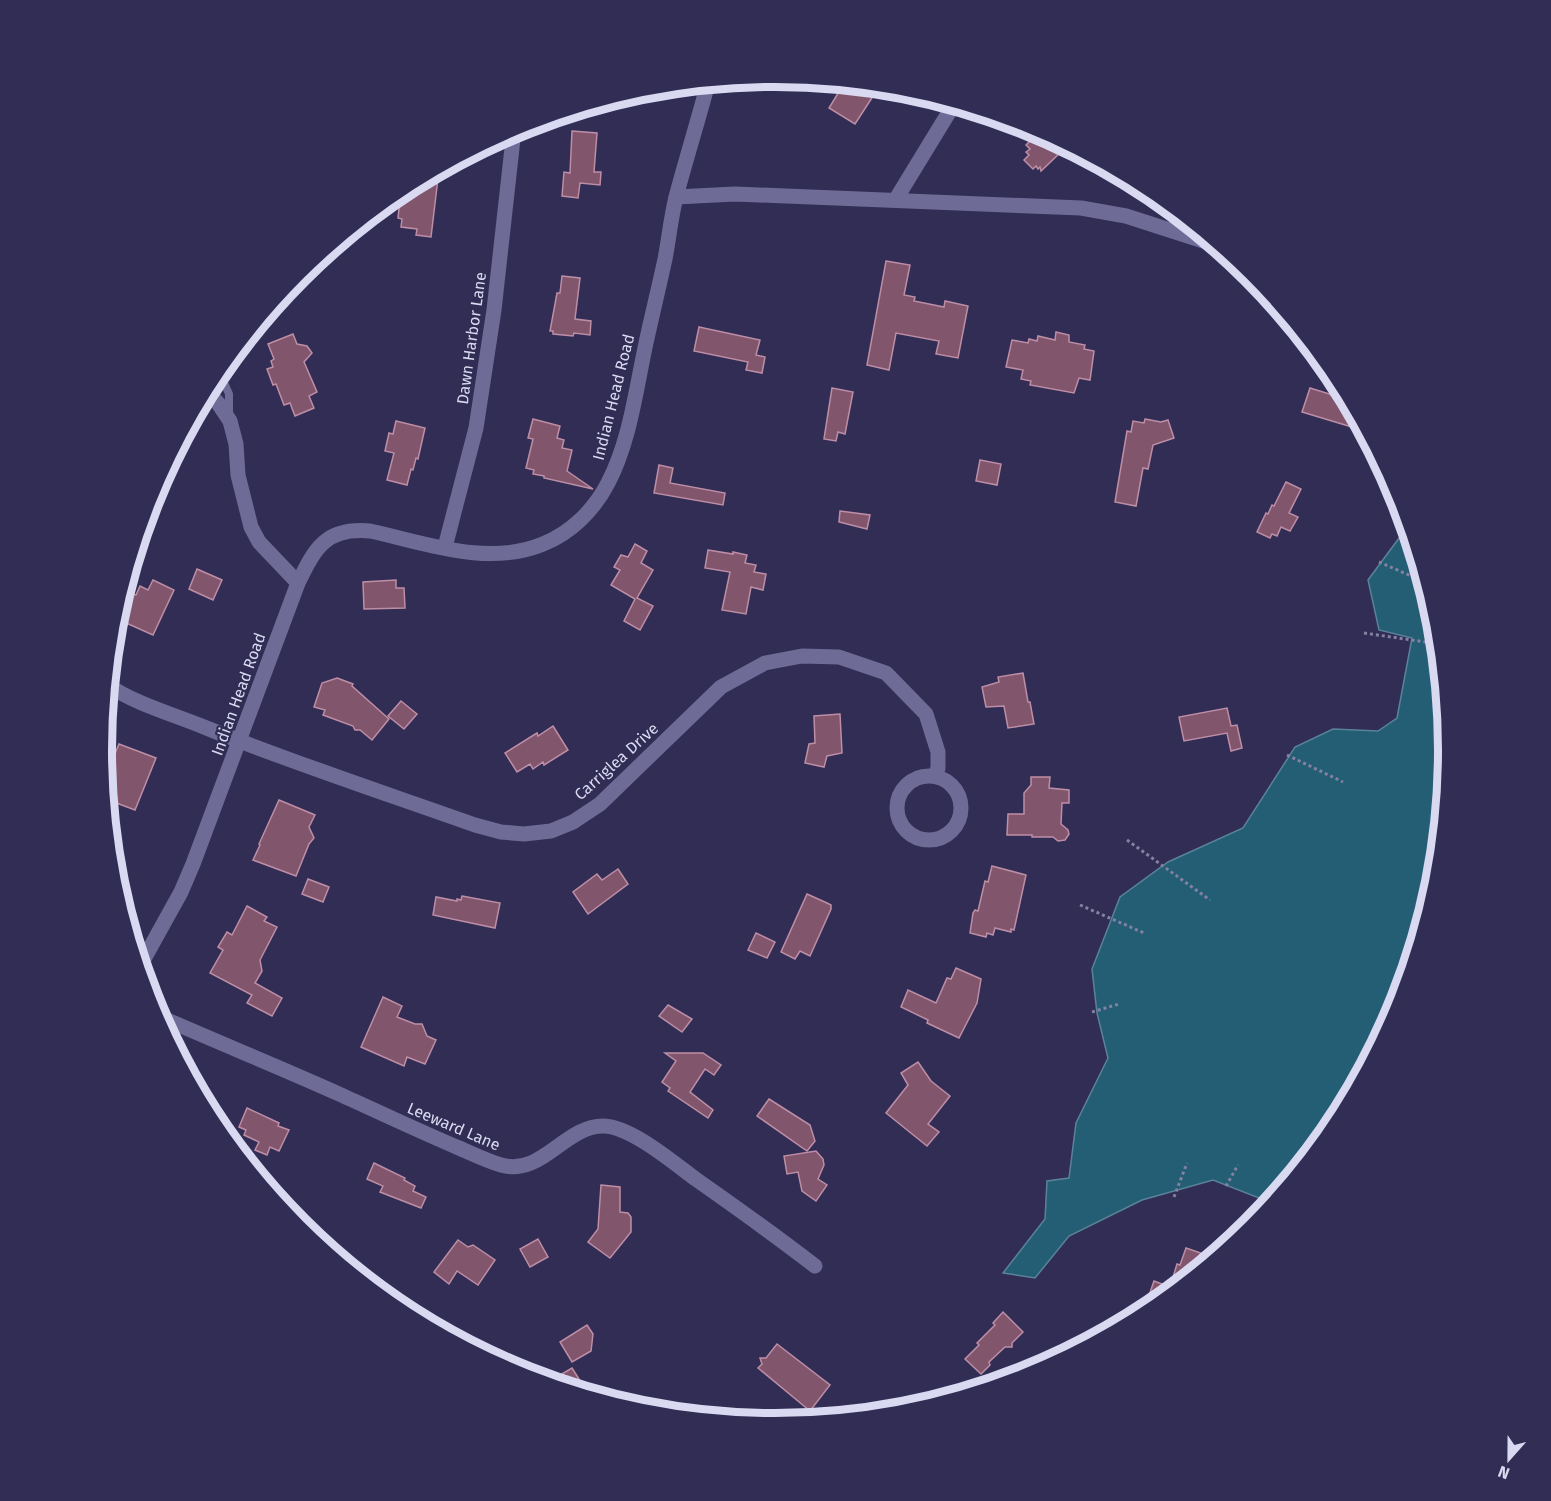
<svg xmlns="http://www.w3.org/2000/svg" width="1551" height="1501" viewBox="0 0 1551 1501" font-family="'Fira Sans',sans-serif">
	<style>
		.water { fill: #245e75; stroke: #5a839a; stroke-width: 1.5 }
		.building { fill: #81556c; stroke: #be8ea7; stroke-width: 1.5 }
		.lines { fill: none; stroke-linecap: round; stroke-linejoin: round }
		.path { stroke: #8482a2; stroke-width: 3; stroke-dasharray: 3 3; stroke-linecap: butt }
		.service { stroke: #6e6b97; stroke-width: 8 }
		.minor { stroke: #6e6b97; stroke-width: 15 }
		.labels { text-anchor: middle; stroke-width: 4.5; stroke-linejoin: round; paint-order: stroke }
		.street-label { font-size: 16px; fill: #d9d9f1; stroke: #312d54 }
		.rim { fill: none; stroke: #d9d9f1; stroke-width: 8 }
	</style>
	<rect width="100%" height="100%" fill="#312d54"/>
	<!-- water -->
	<path class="water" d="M1408,526l29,93 12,132 -13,131 -38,127 -62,116 -64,78 -59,-23 -71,20 -73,36 -34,42 -32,-5 42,-54 2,-38 22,-3 7,-55 32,-65 -11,-45 -5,-44 28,-72 48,-35 75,-34 52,-81 38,-18 45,2 19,-13 15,-80 -33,-8 -11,-50z"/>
	<!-- building -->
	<g class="building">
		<path d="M852,84l27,3 -24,37 -26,-16 11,-18 6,3z"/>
		<path d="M572,131l25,2 -3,39h7l-1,13 -20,-2 -2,15 -16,-2 2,-24 6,1z"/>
		<path d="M1038,133l10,10 1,-6 13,14 -21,20 -1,-4 -2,2 -2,-3 -3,3 -9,-9 5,-5 -3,-3 4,-3 -4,-4z"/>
		<path d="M439,170l-8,67 -15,-2 1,-6 -16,-2 1,-8 -4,-1 3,-28z"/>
		<path d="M886,261l24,4 -6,30 11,2 -1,4 30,6 1,-6 23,5 -10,52 -22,-4 3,-13 -43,-8 -7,37 -22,-5z"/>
		<path d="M562,276l18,2 -5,41 16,2 -1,14 -16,-2 -1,3 -20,-2v-3h-3l7,-38h3z"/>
		<path d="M699,327l61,13 -4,15 9,2 -3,16 -16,-3 2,-8 -54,-11z"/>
		<path d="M1056,332l13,3v7l16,3 -1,4 10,2 -4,29 -11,-2 -5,15 -44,-8 1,-4 -10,-2 2,-9 -17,-3 6,-27 16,3 1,-4 8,2 1,-5 17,4z"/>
		<path d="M293,334l4,10 10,2 5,7 -8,9 13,30 -8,4 5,12 -19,8 -5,-13 -6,2 -8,-21 -3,1 -6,-16 6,-2 -2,-6 3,-2 -6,-15z"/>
		<path d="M832,388l21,4 -8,42 -7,-2 -2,9 -12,-2z"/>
		<path d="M1310,388l39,12 16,31 -63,-19z"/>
		<path d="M533,419l27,7 -3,12 7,2 -2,8 10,2 -5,21 26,18 -49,-11v-2l-11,-2 1,-4 -8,-2 7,-29 -5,-1z"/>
		<path d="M1145,419l16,3 7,-2 6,18 -21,7 -5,24 -5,-1 -7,38 -21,-4 12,-71 4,1 2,-11 11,2z"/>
		<path d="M396,421l29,7 -7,31 -2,-1 -3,12 -2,-1 -4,16 -20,-5 7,-27 -9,-2 4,-18 4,1z"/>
		<path d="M980,460l21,4 -4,21 -21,-4z"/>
		<path d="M659,465l14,3 -3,15 55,10 -2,12 -69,-12z"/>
		<path d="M1286,482l15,7 -12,24 9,4 -8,14 -9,-4 -4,9 -5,-2 -2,4 -13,-6 9,-19 2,1 4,-9 2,1z"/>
		<path d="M840,511l30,4 -3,14 -28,-7z"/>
		<path d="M635,544l12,7 -6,12 12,7 -16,28 16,8 -13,24 -16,-9 11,-22 -24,-14 9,-15 -6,-3 7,-12 7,2z"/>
		<path d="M708,550l25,4v-2l14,3 -2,8 11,2 -2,7 12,2 -3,16 -12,-3 -5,27 -24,-4 8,-38 -25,-4z"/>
		<path d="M197,569l25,11 -9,20 -24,-11z"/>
		<path d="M153,580l21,10 -21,45 -38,-17 8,-28 13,5 4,-9 8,4z"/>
		<path d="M396,580v8h8l1,20 -41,1 -1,-27z"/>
		<path d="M1023,673l5,29h2l4,22 -26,4 -4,-22 -18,1 -4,-20 17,-5 -1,-5z"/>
		<path d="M337,678l16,6 -1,2 37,33 -17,21 -12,-10h-5l-2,-4 -30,-11 2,-5 -11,-3 8,-24z"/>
		<path d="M401,701l16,13 -13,15 -16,-13z"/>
		<path d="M1227,708l4,18 6,-1 5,23 -11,3 -4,-18 -43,8 -5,-24z"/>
		<path d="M840,714l2,39 -15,3 -3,11 -19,-4 4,-19 6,-1 -1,-27z"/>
		<path d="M553,726l15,24 -24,15 -1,-3 -10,7 -3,-5 -13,8 -12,-19 32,-20 1,3z"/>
		<path d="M119,744l37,14 -21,52 -24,-9 4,-11 -5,-2 4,-10 -5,-10z"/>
		<path d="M1031,777h19l-1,11 20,2v13h-7l-1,21 7,6 1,4 -4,6 -7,1 -5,-4h-21v-2h-25l1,-21h16v-21l7,-8z"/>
		<path d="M279,800l36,15 -6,12 5,11 -5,6 -13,32 -43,-16 7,-15 -1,-1z"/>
		<path d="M992,866l34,9 -12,55 -3,-1v3l-16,-4 -2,7 -6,-2 -1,4 -16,-4 3,-20 2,-3 3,1 7,-30 3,1z"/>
		<path d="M618,869l10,15 -40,30 -15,-22 24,-18 5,6z"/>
		<path d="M308,879l21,8 -6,15 -21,-8z"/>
		<path d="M807,894l20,9 4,2v4l-21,47 -10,-5 -5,8 -14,-7z"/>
		<path d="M462,896l38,7 -5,25 -62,-13 3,-18 21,4v-2l4,1z"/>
		<path d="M247,906l20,11 -3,4 13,6 -17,33 2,11 -7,12 27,15 -10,18 -25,-13 5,-8 -42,-22 13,-23 -5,-3 9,-15 5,3z"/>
		<path d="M756,933l19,9 -8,16 -19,-8z"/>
		<path d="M956,968l25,11 -4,24 -18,35 -32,-15 1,-3 -27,-13 7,-17 28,13 11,-25 4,1z"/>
		<path d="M383,997l19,9 -5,11 18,7h7l5,12 9,4 -11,24 -18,-7 -3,9 -43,-19z"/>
		<path d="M668,1005l24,14 -10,13 -23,-16z"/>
		<path d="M665,1053h38l18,12 -7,10 -9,-6 -15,23 23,18 -5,8 -40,-27 2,-3 -8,-6 14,-21z"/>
		<path d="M918,1062l13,19 19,15 -22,28 11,8 -12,14 -41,-33 22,-28 -7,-12z"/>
		<path d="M769,1099l41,26 5,16 -8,10 -50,-35z"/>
		<path d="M247,1108l32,15 -1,3 11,4 -10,21 -9,-4 -3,8 -12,-5 4,-8 -15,-7 2,-5 -7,-3z"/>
		<path d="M816,1151l7,8 1,6 -6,14 9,6 -11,16 -14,-10 -4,-19 -11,2 -3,-18z"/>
		<path d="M374,1163l31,15 -1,2 11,6 -2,5 13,6 -5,11 -41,-16 3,-6 -16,-7z"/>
		<path d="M601,1185l19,2v25l8,1 3,4v15l-21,26 -22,-16 10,-13z"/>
		<path d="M538,1239l10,18 -18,10 -10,-18z"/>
		<path d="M458,1240l10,7 5,-2 22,15 -17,25 -21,-14 -8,13 -15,-12z"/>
		<path d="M1186,1248l29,10 -60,49 -9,-3 8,-23 16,6 7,-23 3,1z"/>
		<path d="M1003,1312l20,20 -11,11v4h-7l-16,15 1,3 -9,9 -16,-15 14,-14 -2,-2 18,-18 -2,-2z"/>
		<path d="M587,1325l6,9 -2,17 -19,11 -12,-20z"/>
		<path d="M777,1344l53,41 -20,26 -52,-43 4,-4 -2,-6h6z"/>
		<path d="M572,1368l17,27 -41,-13z"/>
	</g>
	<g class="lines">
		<!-- path -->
		<g class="path">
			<path d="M1379,562l46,20"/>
			<path d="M1364,633l75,11"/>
			<path d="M1287,755l56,27"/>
			<path d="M1127,840l83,60"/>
			<path d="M1080,905l64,28"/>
			<path d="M1092,1012l27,-8"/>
			<path d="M1226,1186l12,-21"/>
			<path d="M1174,1197l13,-34"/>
		</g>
		<!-- service -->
		<path class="service" d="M219,371l10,23v22"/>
		<!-- minor -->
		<g class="minor">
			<path d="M676,197l59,-3 346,14 45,8 93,30"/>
			<path d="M896,199l58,-95"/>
			<path d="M207,391l11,12 12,18 6,23 2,31 13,52 8,15 39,41"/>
			<path d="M445,547l31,-119 18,-118 20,-180"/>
			<path d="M108,685c25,18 67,30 96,42 89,36 181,66 271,98l26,7 23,2 27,-3 22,-9 27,-18 121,-117 44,-24 37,-7 37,1 47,16 40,41 12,38v16l-3,8"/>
			<circle cx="929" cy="808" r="32"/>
			<path d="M140,966l41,-74 12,-28 105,-281c17,-35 28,-56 72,-52 56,12 118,36 173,13 28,-11 51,-34 65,-61 22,-42 28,-94 38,-140 6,-28 13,-56 19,-84 4,-21 6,-42 11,-62 10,-38 22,-76 32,-114"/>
			<path d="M156,1015c61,27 123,52 183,79 40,18 80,37 120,54 14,6 28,13 42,17 41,12 64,-40 103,-39 28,1 71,38 93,54 40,28 79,56 118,86"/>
		</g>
	</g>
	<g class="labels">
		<!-- street labels -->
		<g class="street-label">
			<text transform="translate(471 338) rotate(-82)" y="6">Dawn Harbor Lane</text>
			<text transform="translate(613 397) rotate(-76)" y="6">Indian Head Road</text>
			<text transform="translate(238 694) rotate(-70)" y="6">Indian Head Road</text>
			<text transform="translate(616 761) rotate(-42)" y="6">Carriglea Drive</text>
			<text transform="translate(454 1126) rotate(23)" y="6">Leeward Lane</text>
		</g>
	</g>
	<!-- crop -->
	<path d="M0 0H1551V1501H0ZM112 750a663 663 0 1 1 1326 0a663 663 0 1 1-1326 0Z" fill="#312d54" fill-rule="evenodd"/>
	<path class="rim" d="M112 750a663 663 0 1 1 1326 0a663 663 0 1 1-1326 0Z"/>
	<!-- north arrow -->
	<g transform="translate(1509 1459) rotate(201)" stroke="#312d54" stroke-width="4.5" paint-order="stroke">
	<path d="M0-4.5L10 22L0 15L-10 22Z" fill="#d9d9f1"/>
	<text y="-9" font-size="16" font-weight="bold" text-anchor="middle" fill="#d9d9f1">N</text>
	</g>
</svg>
